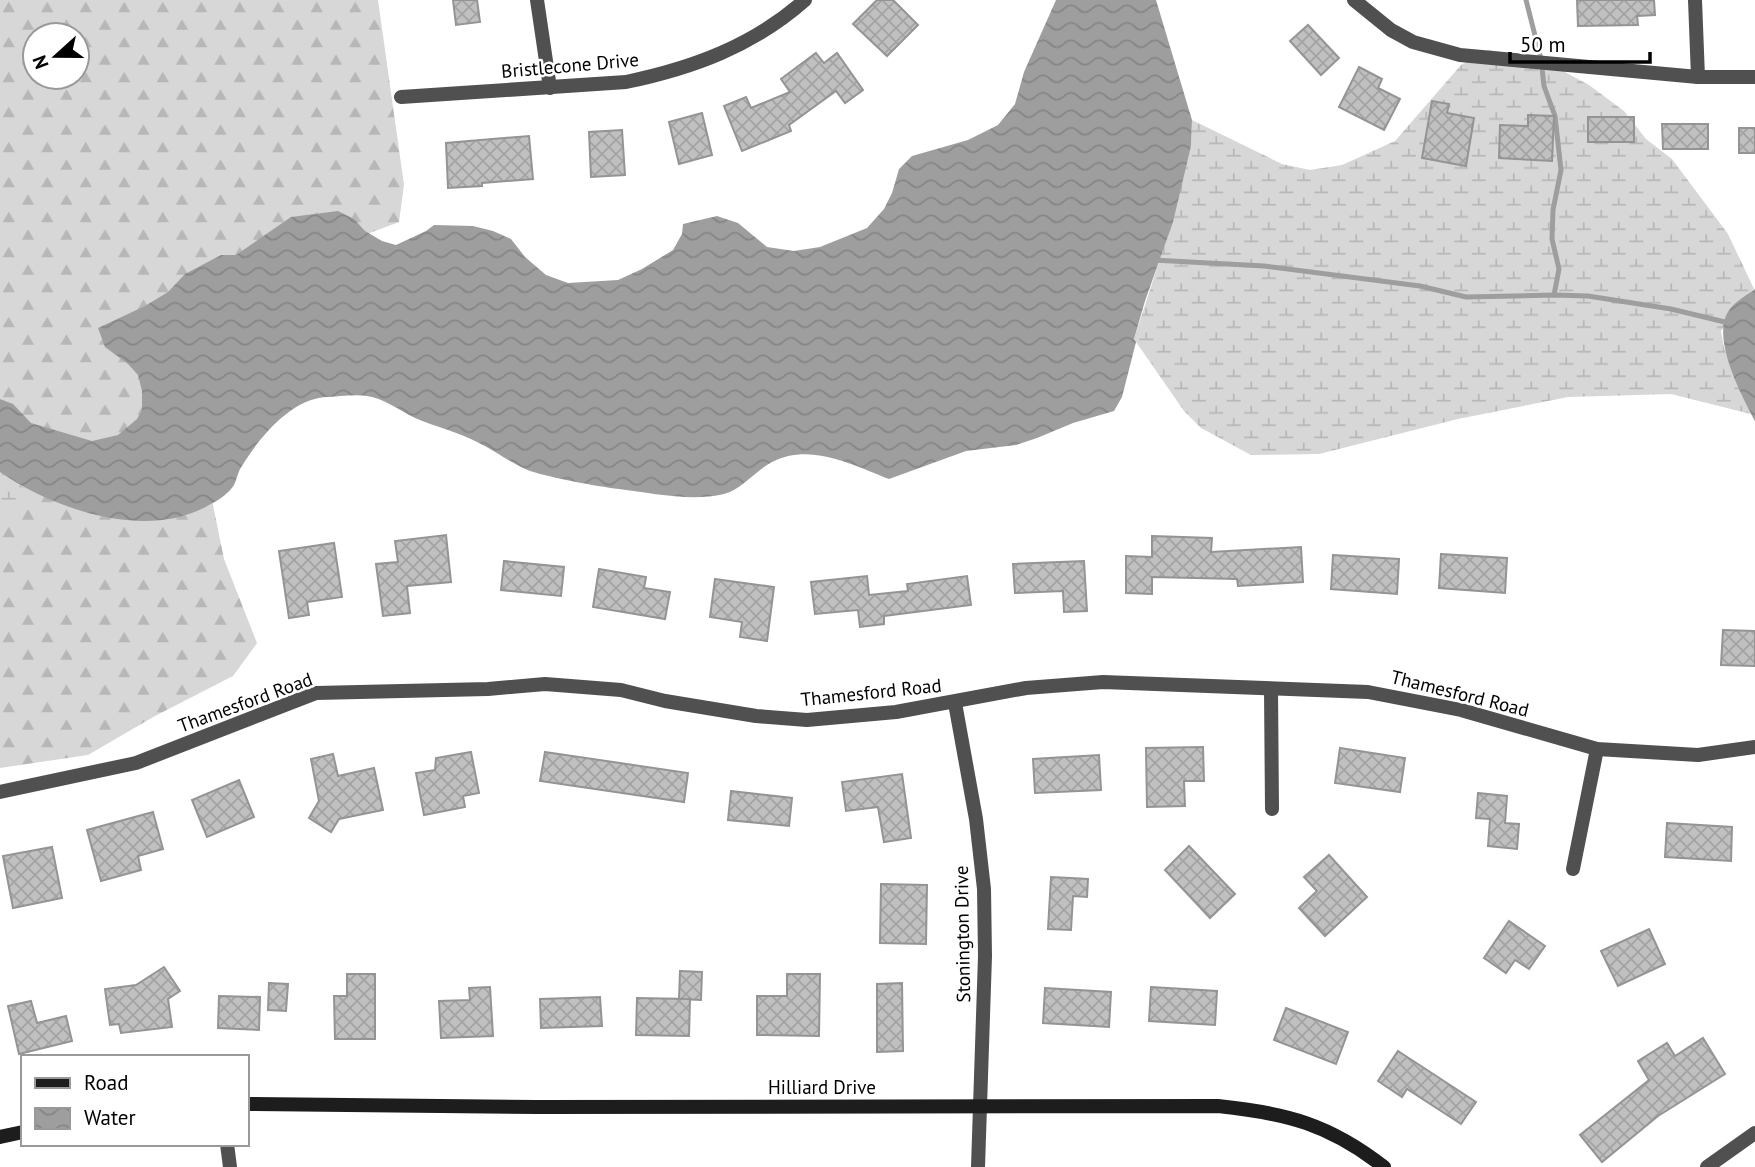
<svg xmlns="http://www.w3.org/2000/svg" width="1755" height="1167" viewBox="0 0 1755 1167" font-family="'PT Sans',sans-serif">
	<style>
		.forest { fill: url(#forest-firs); fill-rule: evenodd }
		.wetland { fill: url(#wetland-marsh) }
		.water { fill: url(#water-waves) }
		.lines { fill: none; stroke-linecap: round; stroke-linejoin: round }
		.stream { stroke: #9e9e9e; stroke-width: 5 }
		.building { fill: url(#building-cross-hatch); stroke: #949494; stroke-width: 2 }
		.street { stroke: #505050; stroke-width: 14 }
		.secondary { stroke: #1d1d1d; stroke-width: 14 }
		.labels { text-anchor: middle; stroke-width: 5; stroke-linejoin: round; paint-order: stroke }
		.street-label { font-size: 19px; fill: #000; stroke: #fff }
	</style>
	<defs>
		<pattern id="forest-firs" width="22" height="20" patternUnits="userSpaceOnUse" patternTransform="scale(1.75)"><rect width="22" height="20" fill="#d7d7d7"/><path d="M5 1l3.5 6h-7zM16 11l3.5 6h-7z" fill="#b7b7b7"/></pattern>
		<pattern id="wetland-marsh" width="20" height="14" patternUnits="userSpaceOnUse" patternTransform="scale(1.75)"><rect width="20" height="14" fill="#d7d7d7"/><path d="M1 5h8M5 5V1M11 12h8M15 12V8" fill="none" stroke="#b7b7b7"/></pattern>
		<pattern id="water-waves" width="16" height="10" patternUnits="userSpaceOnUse" patternTransform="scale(1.75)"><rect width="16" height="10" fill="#9e9e9e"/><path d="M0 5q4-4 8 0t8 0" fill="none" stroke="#868686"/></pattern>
		<pattern id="building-cross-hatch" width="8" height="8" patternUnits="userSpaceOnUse" patternTransform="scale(1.75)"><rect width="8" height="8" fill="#c0c0c0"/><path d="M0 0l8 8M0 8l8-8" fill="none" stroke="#a3a3a3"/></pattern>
	</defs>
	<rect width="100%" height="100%" fill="#fff"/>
	<!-- forest -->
	<path class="forest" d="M0,0h378l26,185 -5,37 -53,20 -144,209 22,108 33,84 -24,33 -78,40 -67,39 -88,13zM35,35h42v42h-42z"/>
	<!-- wetland -->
	<g class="wetland">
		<path d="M1488,50l53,9 48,26 35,26 22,28 26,20 56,75 26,55 -9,8 -24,34 3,17 27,66 -80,-20 -103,3 -110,22 -139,35 -68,1 -50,-27 -17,-17 -50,-72 25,-77 32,-116 1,-26 90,44 28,6 32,-5 53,-24 66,-76z"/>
		<path d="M0,472l29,19 9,2 -16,12 -22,7z"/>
	</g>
	<!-- water -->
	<g class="water">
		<path d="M1056,0h100l36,120 -1,26 -18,76 -28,79 -11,38 2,3 -14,55 -8,14 -41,12 -36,15 -21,7 -50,6 -77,28c-36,-14 -79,-37 -117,-17 -16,8 -31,28 -48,32 -33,8 -72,-1 -105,-5 -24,-3 -67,-11 -89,-18 -18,-7 -33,-19 -51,-28 -20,-11 -43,-16 -64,-25 -14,-7 -32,-20 -48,-22 -13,-2 -29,1 -42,1 -35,3 -66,41 -83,69 -4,5 -5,13 -8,19 -5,8 -16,16 -25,20 -62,36 -154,5 -209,-33v-73l13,5 18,19 61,18 26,-6 19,-16 5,-9v-19l-4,-16 -10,-11 -23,-17 -7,-19 47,-22 23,-14 17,-18 36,-19h15l55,-38 47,-6 16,8 11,12 17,10 14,4 30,-14 8,-6 39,1 20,5 18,8 14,18 21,18 22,8 50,-3 24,-11 31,-19 9,-16 1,-10 34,-8 21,7 29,24 27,4 26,-4 47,-19 17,-19 8,-16 7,-24 13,-13 56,-16 30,-15 17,-21 9,-32z"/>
		<path d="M1755,289v132c-13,-25 -46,-86 -25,-112 6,-8 17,-14 25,-20z"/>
	</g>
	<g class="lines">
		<!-- stream -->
		<g class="stream">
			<path d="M1526,0l15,59 3,27 11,30 6,54 -8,40 -1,29 7,30 -5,26"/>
			<path d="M1153,260l111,6 156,20 46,11 88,-2 34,1 83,13 58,14"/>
		</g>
	</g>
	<!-- building -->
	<g class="building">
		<path d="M453,0h24l3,22 -24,3z"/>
		<path d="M877,0h16l25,25 -31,31 -34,-32z"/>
		<path d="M1577,0h77l1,15 -18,1 1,9 -60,1z"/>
		<path d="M1308,25l31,33 -18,17 -31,-34z"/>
		<path d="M816,53l8,10 13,-10 26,37 -18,13 -9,-12 -47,34 2,6 -49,20 -18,-45 22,-9 5,11 39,-16 -9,-13z"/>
		<path d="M1359,67l23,12 -4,9 22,11 -16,31 -45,-23z"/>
		<path d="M1432,101l17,3 -2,9 27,5 -8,48 -44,-8z"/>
		<path d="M702,113l10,42 -33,9 -10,-42z"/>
		<path d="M1528,115l26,1 -2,45 -53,-3 1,-33 28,1z"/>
		<rect x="1588" y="117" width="46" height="25"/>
		<path d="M1662,124h46v25h-45z"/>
		<rect x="1739" y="128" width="16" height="25"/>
		<path d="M622,130l3,45 -34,2 -2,-45z"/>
		<path d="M529,136l4,43 -51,4v3l-34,2 -2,-45z"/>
		<path d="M446,535l5,47 -44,4 3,27 -27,3 -7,-52 22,-2 -3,-21z"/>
		<path d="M1152,536l60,2 -1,14 90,-5 2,35 -65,4 -1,-7 -85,-2v17l-26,-1v-37l26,1z"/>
		<path d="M334,543l8,54 -35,5 2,13 -20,3 -10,-67z"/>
		<path d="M1441,554l66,4 -2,35 -66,-5z"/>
		<path d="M1333,555l66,4 -2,35 -66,-5z"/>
		<path d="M504,561l60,6 -3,29 -60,-6z"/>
		<path d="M1084,561l3,50 -23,1 -1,-21 -48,2 -2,-29z"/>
		<path d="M599,569l47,8 -2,11 26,4 -5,27 -72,-12z"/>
		<path d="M867,576l2,19 39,-4 -1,-7 60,-8 4,29 -87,11v8l-24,3 -2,-17 -43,4 -4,-32z"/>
		<path d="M715,579l59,8 -7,54 -27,-4 2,-15 -32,-5z"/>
		<path d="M1723,630l32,1v35l-34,-1z"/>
		<path d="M1203,747l1,34h-20l1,25 -38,1 -1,-59z"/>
		<path d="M1340,748l65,10 -5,34 -65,-9z"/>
		<path d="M471,752l8,41 -16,3 2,11 -41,8 -8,-42 19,-3 1,-12z"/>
		<path d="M545,752l143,21 -4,29 -144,-21z"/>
		<path d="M333,754l5,22 36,-8 9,42 -44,9 -8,13 -22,-14 10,-17 -8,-42z"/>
		<path d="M1099,755l2,35 -66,3 -2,-34z"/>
		<path d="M902,774l9,64 -27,4 -6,-35 -32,4 -4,-29z"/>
		<path d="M239,780l15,37 -47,20 -15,-37z"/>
		<path d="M731,791l61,7 -3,28 -61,-6z"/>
		<path d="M1478,793l29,3 -2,27 14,1 -2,25 -29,-3 2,-27 -14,-1z"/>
		<path d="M153,812l10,37 -25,7 3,14 -40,11 -14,-51z"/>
		<path d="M1667,823l65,4 -1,34 -66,-4z"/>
		<path d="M1189,846l46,48 -25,24 -45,-48z"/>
		<path d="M52,847l10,51 -49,10 -10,-52z"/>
		<path d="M1329,855l38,42 -42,39 -26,-28 18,-17 -13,-14z"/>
		<path d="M1051,877l37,2 -1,18 -14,-1 -2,34 -23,-1z"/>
		<path d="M881,884l46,1 -1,59 -46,-1z"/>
		<path d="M1509,921l36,25 -16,23 -14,-9 -9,13 -22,-15z"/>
		<path d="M1649,929l16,35 -47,22 -17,-35z"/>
		<path d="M164,967l16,24 -12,8 4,28 -51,6 -2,-9 -9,1 -5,-36 31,-4z"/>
		<path d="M680,971l22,1 -1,28 -22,-1z"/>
		<path d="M347,974h28v65h-40l-1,-43h13z"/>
		<path d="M787,974h33l-1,62 -62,-1v-39h30z"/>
		<path d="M269,983l19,1 -2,27 -18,-1z"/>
		<path d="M902,983l1,68 -26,1v-68z"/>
		<path d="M490,987l3,49 -52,2 -2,-37 31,-1 -1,-12z"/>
		<path d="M1151,987l66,4 -2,34 -66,-4z"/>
		<path d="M1045,988l66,4 -2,35 -66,-4z"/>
		<path d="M219,996l41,1 -1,33 -41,-2z"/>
		<path d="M600,997l2,29 -61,2 -1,-29z"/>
		<path d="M637,998l53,1 -1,37 -53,-1z"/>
		<path d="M31,1001l6,22 29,-7 6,25 -53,13 -11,-48z"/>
		<path d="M1286,1008l62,24 -12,32 -62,-24z"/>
		<path d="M1703,1038l22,36 -67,42 -56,46 -22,-27 69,-55 -11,-19 29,-18 8,13z"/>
		<path d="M1398,1051l78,51 -15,22 -54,-35 -5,8 -24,-16z"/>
	</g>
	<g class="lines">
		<!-- street -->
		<g class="street">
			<path d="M537,0l13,88"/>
			<path d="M1354,0l37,30 22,12 47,13 238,22h57"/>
			<path d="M1695,0l3,77"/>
			<path d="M401,97l225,-15c67,-14 127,-36 179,-82"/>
			<path d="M1271,689l1,120"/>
			<path d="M955,703l21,116 8,70 1,67 -7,211"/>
			<path d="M0,792l136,-29 180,-70 172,-4 57,-5 76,6 44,11 91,15 51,4 89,-8 130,-24 77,-6 265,10 93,18 136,39 101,6 57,-8"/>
			<path d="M1573,869l24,-120"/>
			<path d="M227,1144l3,23"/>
			<path d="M1707,1167l48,-34"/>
		</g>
		<!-- secondary -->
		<g class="secondary">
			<path d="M247,1104l290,3 681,-1c68,7 111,18 166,61"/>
			<path d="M0,1137l23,-5"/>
		</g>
	</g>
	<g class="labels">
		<!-- street labels -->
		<g class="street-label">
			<text transform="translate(570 65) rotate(-5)" y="7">Bristlecone Drive</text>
			<text transform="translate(871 692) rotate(-6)" y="7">Thamesford Road</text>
			<text transform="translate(1460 693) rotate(14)" y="7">Thamesford Road</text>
			<text transform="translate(245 702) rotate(-20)" y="7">Thamesford Road</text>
			<text transform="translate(962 934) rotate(-91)" y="7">Stonington Drive</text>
			<text x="822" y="1094">Hilliard Drive</text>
		</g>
	</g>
	<!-- legend -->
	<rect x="21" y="1055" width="228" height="91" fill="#ffffff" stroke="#999999" stroke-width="2"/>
	<rect x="35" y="1078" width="35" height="10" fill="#1d1d1d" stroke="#999999" stroke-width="2"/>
	<text x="84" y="1090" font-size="21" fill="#000000">Road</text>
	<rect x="35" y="1108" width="35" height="21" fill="url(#water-waves)" stroke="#999999" stroke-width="2"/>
	<text x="84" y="1125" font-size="21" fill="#000000">Water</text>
	<!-- north arrow -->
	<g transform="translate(56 56) rotate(249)"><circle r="33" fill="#ffffff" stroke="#999999" stroke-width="2"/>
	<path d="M0-5L12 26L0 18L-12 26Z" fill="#000000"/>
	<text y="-10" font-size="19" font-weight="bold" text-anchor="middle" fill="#000000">N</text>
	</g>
	<!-- scale -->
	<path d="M1510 52v10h140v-10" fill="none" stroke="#000000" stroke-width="3.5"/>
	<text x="1520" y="52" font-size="21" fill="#000000" stroke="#ffffff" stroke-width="5" paint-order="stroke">50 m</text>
</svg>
